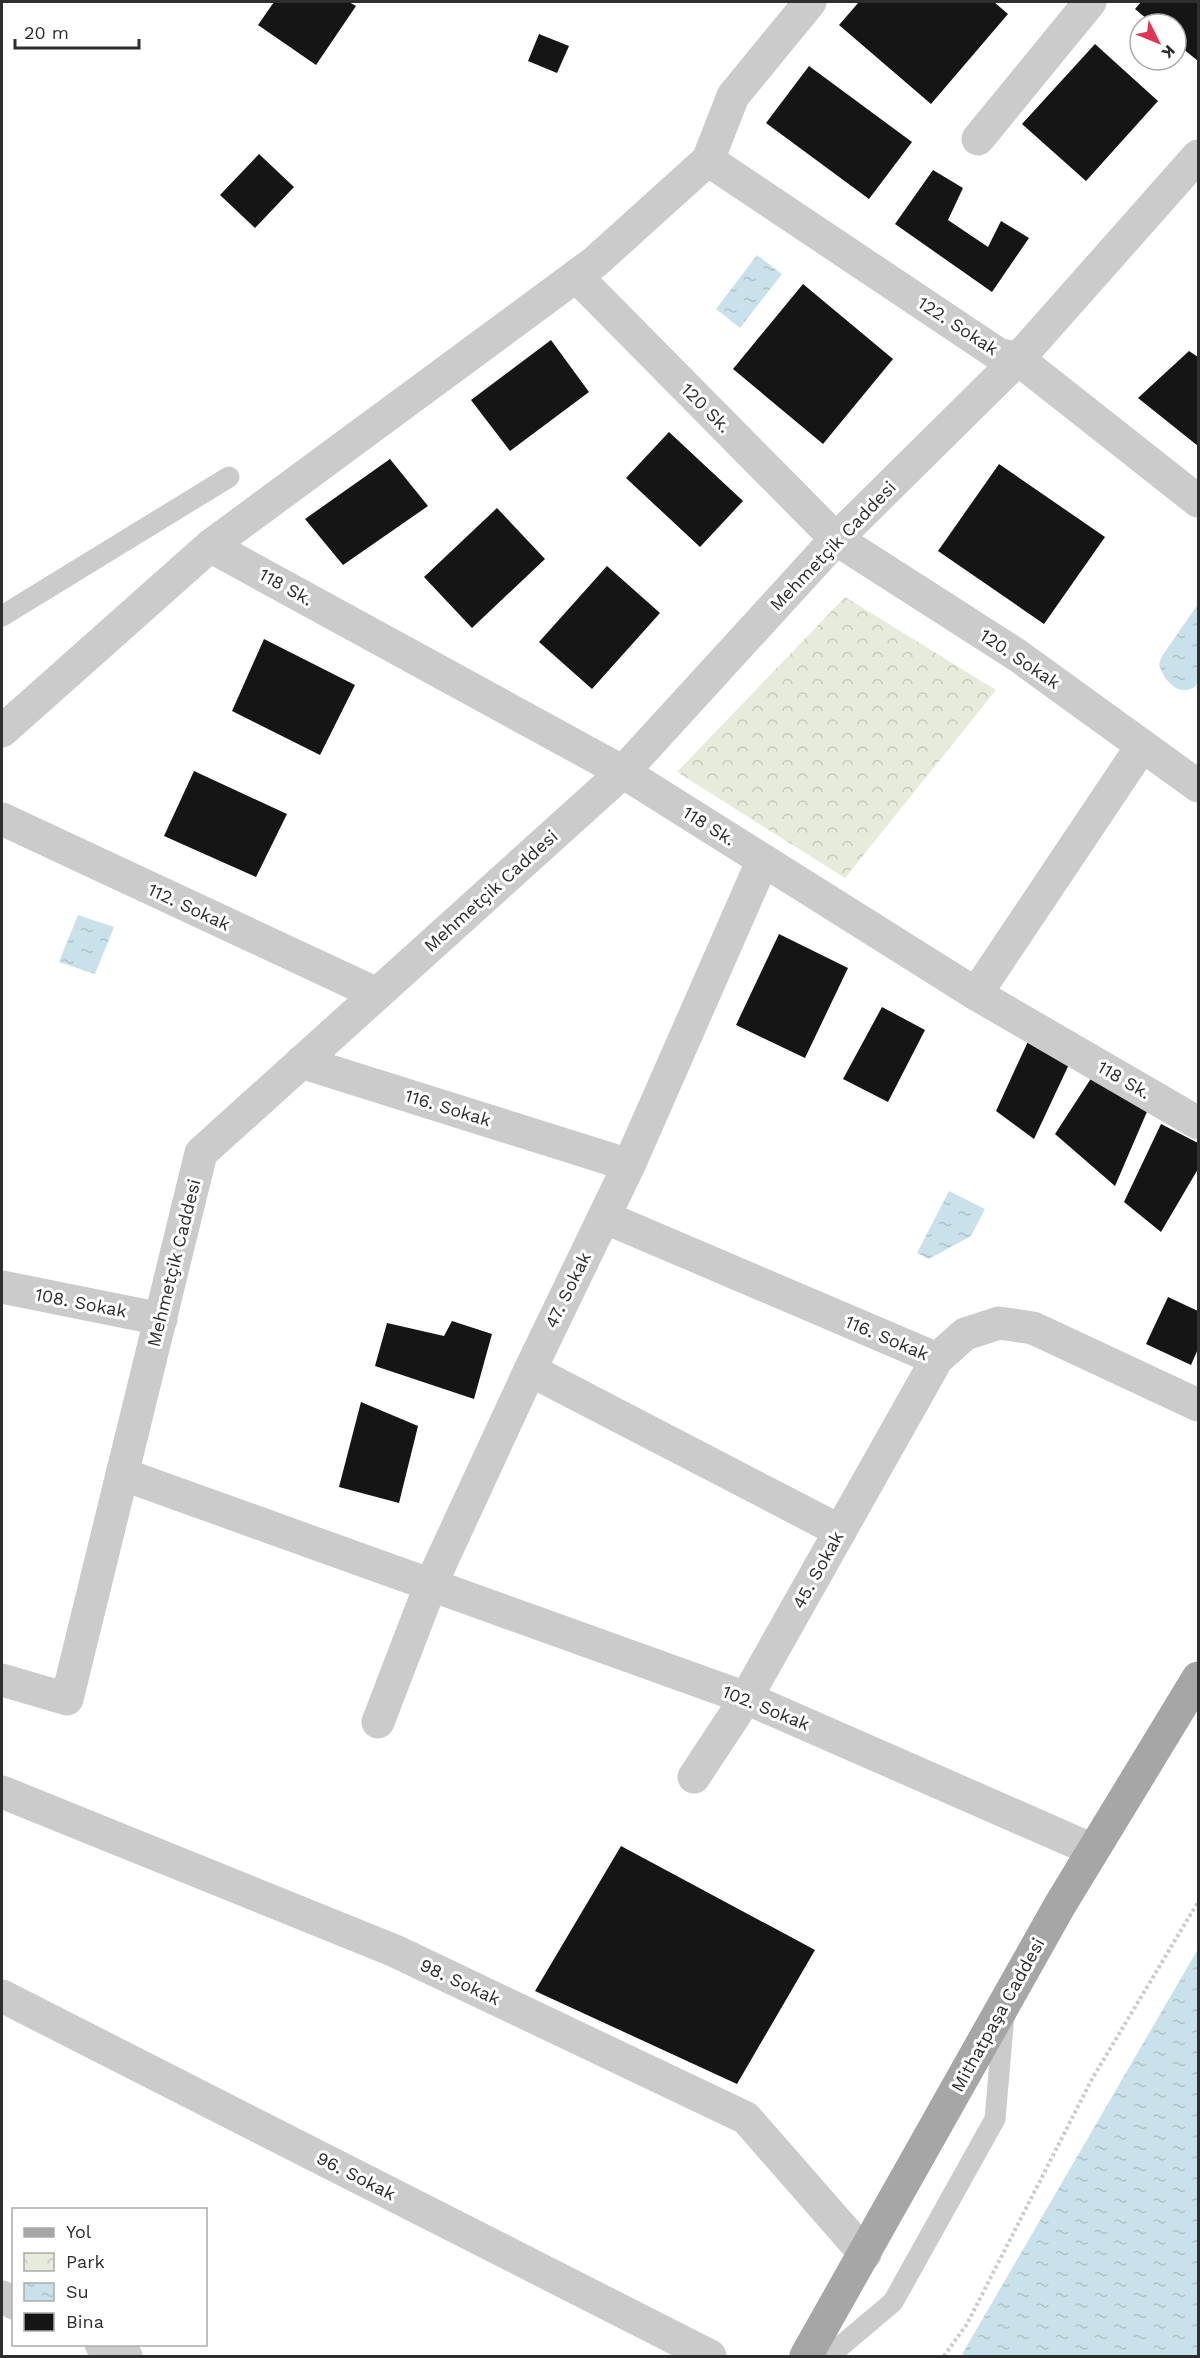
<svg xmlns="http://www.w3.org/2000/svg" width="1200" height="2358" viewBox="0 0 1200 2358" font-family="'Work Sans',sans-serif">
	<style>
		.park { fill: url(#park-crowns) }
		.water { fill: url(#water-ripples) }
		.building { fill: #151515 }
		.lines { fill: none; stroke-linecap: round; stroke-linejoin: round }
		.path { stroke: #cbcbcb; stroke-width: 4; stroke-dasharray: 3 3; stroke-linecap: butt }
		.service { stroke: #cbcbcb; stroke-width: 21 }
		.minor { stroke: #cbcbcb; stroke-width: 33 }
		.primary { stroke: #a6a6a6; stroke-width: 33 }
		.labels { text-anchor: middle; stroke-width: 6; stroke-linejoin: round; paint-order: stroke }
		.street-label { font-size: 18px; fill: #2e2e2e; stroke: #fff }
	</style>
	<defs>
		<pattern id="park-crowns" width="20" height="18" patternUnits="userSpaceOnUse" patternTransform="scale(1.5)"><rect width="20" height="18" fill="#e6ebdc"/><path d="M2 6a3 3 0 1 1 6 0M12 15a3 3 0 1 1 6 0" fill="none" stroke="#c6cabd"/></pattern>
		<pattern id="water-ripples" width="26" height="14" patternUnits="userSpaceOnUse" patternTransform="scale(1.5)"><rect width="26" height="14" fill="#c9e1ea"/><path d="M2 4q2-2 4 0t4 0M15 11q2-2 4 0t4 0" fill="none" stroke="#adc1c9"/></pattern>
	</defs>
	<rect width="100%" height="100%" fill="#fff"/>
	<!-- park -->
	<path class="park" d="M845,597l151,93 -151,188 -168,-106z"/>
	<!-- water -->
	<g class="water">
		<path d="M757,255l25,19 -42,54 -24,-19z"/>
		<path d="M1198,604v80c-17,16 -34,-2 -39,-20l3,-8z"/>
		<path d="M78,915l36,12 -19,47 -36,-12z"/>
		<path d="M949,1191l36,18 -14,27 -42,23 -12,-6z"/>
		<path d="M1198,1949v407h-237z"/>
	</g>
	<!-- building -->
	<g class="building">
		<path d="M274,2h75l7,4 -40,59 -58,-40z"/>
		<path d="M859,2h135l14,12 -77,90 -92,-79z"/>
		<path d="M1141,2h57v59l-22,-18v-19h-23l-18,-15z"/>
		<path d="M539,34l30,12 -12,27 -29,-12z"/>
		<path d="M1095,44l63,57 -72,80 -64,-57z"/>
		<path d="M809,66l103,76 -43,57 -103,-76z"/>
		<path d="M259,154l35,33 -39,41 -35,-33z"/>
		<path d="M933,170l30,18 -15,32 40,27 13,-26 28,17 -37,54 -97,-68z"/>
		<path d="M803,284l90,75 -70,85 -90,-75z"/>
		<path d="M551,340l38,52 -79,59 -39,-51z"/>
		<path d="M1189,351l9,6v89l-60,-48z"/>
		<path d="M669,432l74,69 -43,46 -74,-69z"/>
		<path d="M390,459l38,47 -85,59 -38,-46z"/>
		<path d="M999,464l106,73 -61,87 -106,-73z"/>
		<path d="M497,508l48,51 -73,69 -48,-51z"/>
		<path d="M607,566l53,47 -68,76 -53,-47z"/>
		<path d="M264,639l91,46 -35,70 -88,-44z"/>
		<path d="M194,771l93,43 -31,63 -92,-41z"/>
		<path d="M779,934l69,34 -43,90 -69,-33z"/>
		<path d="M882,1007l43,23 -37,72 -45,-23z"/>
		<path d="M1030,1037l42,21 -38,81 -38,-28z"/>
		<path d="M1092,1077l57,30 -34,79 -60,-52z"/>
		<path d="M1161,1124l37,19v26l-37,63 -37,-30z"/>
		<path d="M1168,1297l30,14v38l-7,16 -45,-21z"/>
		<path d="M452,1321l40,13 -18,65 -99,-33 12,-43 57,13z"/>
		<path d="M361,1402l57,24 -19,77 -60,-16z"/>
		<path d="M621,1846l194,104 -78,134 -202,-93z"/>
	</g>
	<g class="lines">
		<!-- path -->
		<path class="path" d="M944,2356l23,-32 125,-245 106,-177"/>
		<!-- service -->
		<g class="service">
			<path d="M2,616l227,-139"/>
			<path d="M829,2356l64,-54 102,-183 9,-104"/>
		</g>
		<!-- minor -->
		<g class="minor">
			<path d="M978,139l112,-137"/>
			<path d="M708,160l290,194 20,5 180,142"/>
			<path d="M576,276l260,263 181,116 181,131"/>
			<path d="M210,546l413,226 353,222 222,129"/>
			<path d="M2,731l208,-185 385,-284 113,-102 25,-64 77,-94"/>
			<path d="M2,819l375,175"/>
			<path d="M976,994l166,-248"/>
			<path d="M301,1062l328,103"/>
			<path d="M604,1217l333,142"/>
			<path d="M2,1287l159,32"/>
			<path d="M530,1370l310,161"/>
			<path d="M122,1474l624,224 347,152"/>
			<path d="M2,1680l65,19 134,-546 422,-381 213,-233 182,-180 180,-203"/>
			<path d="M378,1722l53,-138 99,-214 99,-205 134,-305"/>
			<path d="M694,1777l52,-79 191,-339 28,-25 34,-11 34,5 165,77"/>
			<path d="M2,1792l393,159 351,167 119,136"/>
			<path d="M2,1996l708,360"/>
			<path d="M2,2297l12,6"/>
			<path d="M101,2344l25,12"/>
		</g>
		<!-- primary -->
		<path class="primary" d="M806,2356l254,-451 138,-227"/>
	</g>
	<g class="labels">
		<!-- street labels -->
		<g class="street-label">
			<text transform="translate(958 326) rotate(33)" y="6">122. Sokak</text>
			<text transform="translate(706 408) rotate(45)" y="6">120 Sk.</text>
			<text transform="translate(833 546) rotate(-46)" y="6">Mehmetçik Caddesi</text>
			<text transform="translate(286 587) rotate(29)" y="6">118 Sk.</text>
			<text transform="translate(1020 659) rotate(34)" y="6">120. Sokak</text>
			<text transform="translate(709 826) rotate(32)" y="6">118 Sk.</text>
			<text transform="translate(491 891) rotate(-42)" y="6">Mehmetçik Caddesi</text>
			<text transform="translate(189 907) rotate(25)" y="6">112. Sokak</text>
			<text transform="translate(1124 1080) rotate(30)" y="6">118 Sk.</text>
			<text transform="translate(448 1108) rotate(17)" y="6">116. Sokak</text>
			<text transform="translate(174 1263) rotate(-76)" y="6">Mehmetçik Caddesi</text>
			<text transform="translate(568 1290) rotate(-64)" y="6">47. Sokak</text>
			<text transform="translate(81 1303) rotate(11)" y="6">108. Sokak</text>
			<text transform="translate(887 1338) rotate(23)" y="6">116. Sokak</text>
			<text transform="translate(818 1570) rotate(-61)" y="6">45. Sokak</text>
			<text transform="translate(766 1708) rotate(22)" y="6">102. Sokak</text>
			<text transform="translate(460 1982) rotate(25)" y="6">98. Sokak</text>
			<text transform="translate(998 2015) rotate(-61)" y="6">Mithatpaşa Caddesi</text>
			<text transform="translate(356 2176) rotate(27)" y="6">96. Sokak</text>
		</g>
	</g>
	<!-- border -->
	<rect width="1200" height="2358" fill="none" stroke="#2e2e2e" stroke-width="6"/>
	<!-- legend -->
	<rect x="12" y="2208" width="195" height="138" fill="#ffffff" stroke="#ababab" stroke-width="1.5"/>
	<rect x="24" y="2228" width="30" height="9" fill="#a6a6a6" stroke="#ababab" stroke-width="1.5"/>
	<text x="66" y="2238" font-size="18" fill="#2e2e2e">Yol</text>
	<rect x="24" y="2253" width="30" height="18" fill="url(#park-crowns)" stroke="#ababab" stroke-width="1.5"/>
	<text x="66" y="2268" font-size="18" fill="#2e2e2e">Park</text>
	<rect x="24" y="2283" width="30" height="18" fill="url(#water-ripples)" stroke="#ababab" stroke-width="1.5"/>
	<text x="66" y="2298" font-size="18" fill="#2e2e2e">Su</text>
	<rect x="24" y="2313" width="30" height="18" fill="#151515" stroke="#ababab" stroke-width="1.5"/>
	<text x="66" y="2328" font-size="18" fill="#2e2e2e">Bina</text>
	<!-- north arrow -->
	<g transform="translate(1158 42) rotate(133)"><circle r="28" fill="#ffffff" stroke="#ababab" stroke-width="1.5"/>
	<path d="M0-4.5L10 22L0 15L-10 22Z" fill="#df3655"/>
	<text y="-9" font-size="16" font-weight="bold" text-anchor="middle" fill="#2e2e2e">K</text>
	</g>
	<!-- scale -->
	<path d="M15 39v9h124v-9" fill="none" stroke="#2e2e2e" stroke-width="3"/>
	<text x="24" y="39" font-size="18" fill="#2e2e2e" stroke="#ffffff" stroke-width="4.5" paint-order="stroke">20 m</text>
</svg>
